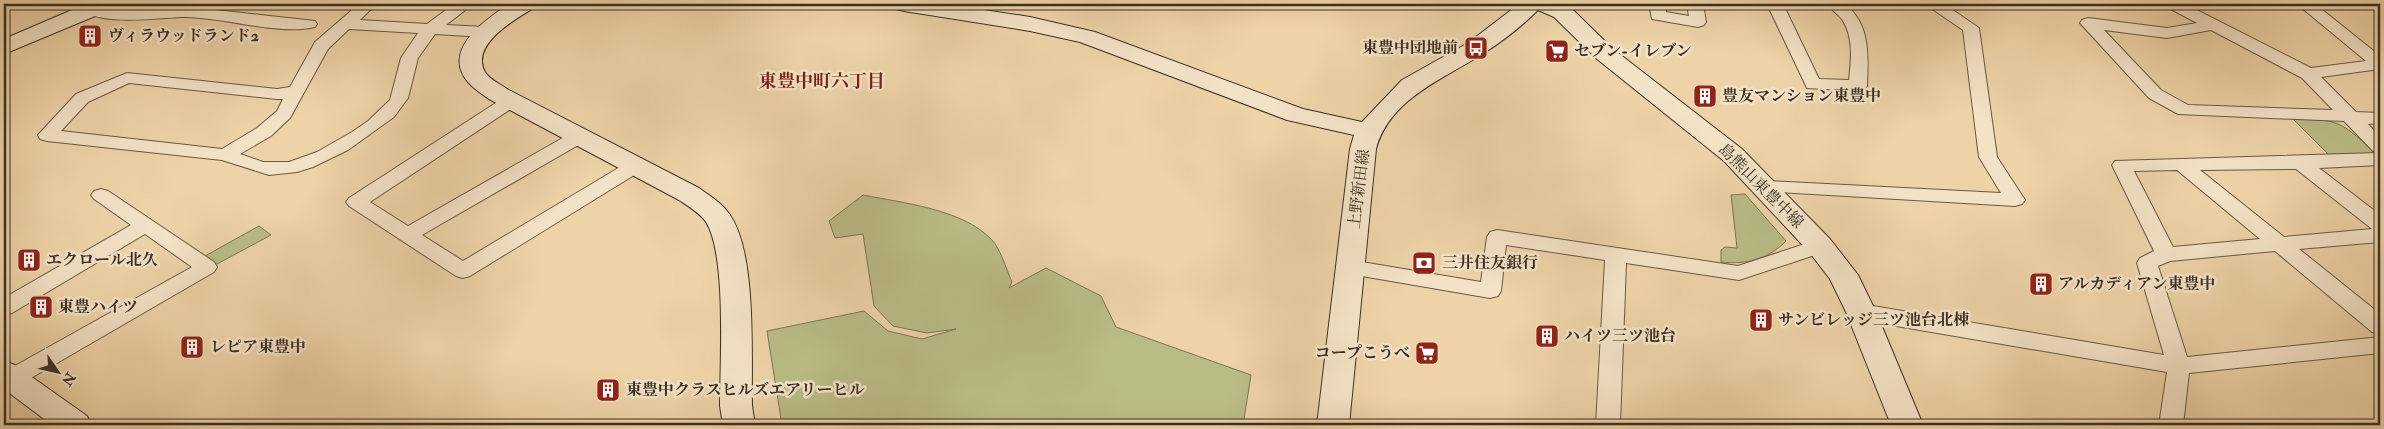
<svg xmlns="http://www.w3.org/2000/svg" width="2384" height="429" font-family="'IM FELL Double Pica','Noto Serif JP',serif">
<rect width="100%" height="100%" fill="#eed3a8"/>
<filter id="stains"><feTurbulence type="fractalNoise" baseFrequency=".004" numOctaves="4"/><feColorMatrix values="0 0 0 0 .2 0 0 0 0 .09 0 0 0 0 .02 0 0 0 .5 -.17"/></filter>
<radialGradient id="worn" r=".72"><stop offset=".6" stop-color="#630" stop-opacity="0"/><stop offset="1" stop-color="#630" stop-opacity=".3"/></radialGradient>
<g fill="#babc86" stroke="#7a7656">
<path d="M 2293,119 C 2339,120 2339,120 2373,151 L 2369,156 L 2329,155 Z"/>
<path d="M 1745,194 L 1786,241 C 1769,259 1745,265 1721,262 L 1721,250 L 1725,247 L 1737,248 L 1731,195 Z"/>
<path d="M 863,195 C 903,203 963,209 992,240 C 1000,248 1007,271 1012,282 L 1009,288 L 1046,268 L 1101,296 L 1116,327 L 1251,375 L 1243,425 L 782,425 L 767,331 L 864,311 L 888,331 L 922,339 L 956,329 L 927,333 L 893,326 L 874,306 L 863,234 L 835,238 L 829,221 Z"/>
<polygon points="259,226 271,235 217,264 205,256"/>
</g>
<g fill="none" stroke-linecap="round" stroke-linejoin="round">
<g stroke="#675946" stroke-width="2">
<g id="street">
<path d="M 92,4 L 107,9 L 188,7 L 315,21 L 317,24 L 315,27 C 279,36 220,16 181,17 C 161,18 95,26 84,9 L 86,6 Z"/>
<path d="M 359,4 L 376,4 L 360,20 L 427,24 L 454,4 L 473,4 L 446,25 L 486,27 L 492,28 L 494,32 L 492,36 L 486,37 L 435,34 L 418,58 L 408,98 L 394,117 L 348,150 L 313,167 L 297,172 L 269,175 L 222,160 L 47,141 L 40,139 L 38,135 L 76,94 L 127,73 L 277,89 L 290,87 L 315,42 ZM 349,29 L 418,33 L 401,58 L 390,100 L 368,121 L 352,132 L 317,152 L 289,162 L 263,162 L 240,154 L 271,136 L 290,118 L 328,49 ZM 129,83 L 277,99 L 283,99 L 277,111 L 257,128 L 222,149 L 61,131 L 88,102 Z"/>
<polygon points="1649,4 1665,4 1666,12 1689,16 1687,4 1703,4 1706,22 1704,25 1698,27 1652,19"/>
<path d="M 1767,4 L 1783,4 L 1819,79 L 1849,80 C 1851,61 1854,39 1843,21 C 1839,14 1832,11 1827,4 L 1845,4 C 1871,25 1868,56 1867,86 L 1864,90 L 1858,91 L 1807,88 Z"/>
<polygon points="1925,4 1944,4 1979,28 1997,157 2025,200 2022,204 2015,206 1759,191 1756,187 1759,183 1766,181 2001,193 1979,157 1963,30"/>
<path d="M 2165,4 L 2185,4 L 2311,68 L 2366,61 L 2297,4 L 2315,4 L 2380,56 L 2380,69 L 2321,77 L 2356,112 L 2380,113 L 2380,123 L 2368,124 L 2380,137 L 2380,153 L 2373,151 L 2344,121 L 2178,114 L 2149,98 L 2080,23 L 2082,20 L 2088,18 L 2167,28 L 2197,23 L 2167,7 ZM 2104,30 L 2167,38 L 2211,30 L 2302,78 L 2333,110 L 2188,105 L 2161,90 Z"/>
<polygon points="511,96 517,97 520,101 517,105 370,202 408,226 573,132 587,132 589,136 587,140 422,235 463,261 630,161 637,159 644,161 647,165 644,169 470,276 463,278 456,276 349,206 346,202 349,198 505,97"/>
<path d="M 2380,153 L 2380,165 L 2319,168 L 2380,215 L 2380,242 L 2299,249 L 2380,314 L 2380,334 L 2372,332 L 2275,251 L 2170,261 L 2158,266 L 2187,357 L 2380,337 L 2380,353 L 2189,373 L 2183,425 L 2159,425 L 2167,372 L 1861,320 L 1853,317 L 1850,312 L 1853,307 L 1861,304 L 2164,355 L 2137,263 L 2140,258 L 2154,251 L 2112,165 L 2115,161 ZM 2296,169 L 2372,229 L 2284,237 L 2200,170 ZM 2177,170 L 2260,239 L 2173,247 L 2134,171 Z"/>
<polygon points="101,189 108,191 214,262 217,267 214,272 19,385 11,388 4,385 4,372 192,267 145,234 12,313 4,316 4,298 131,225 94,199 91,195 94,191"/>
<polygon points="1497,230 1738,266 1820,239 1827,241 1830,246 1827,251 1739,280 1626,263 1620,425 1596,425 1605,260 1506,245 1501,291 1498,296 1490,298 1350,274 1343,272 1340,267 1343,262 1350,260 1481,282 1487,237 1490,232"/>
</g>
</g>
<g stroke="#3a3025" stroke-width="2">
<g id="secondary">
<polygon points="86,4 115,4 112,9 4,54 4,39"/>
<path d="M 509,4 L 535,4 L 532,9 C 514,20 470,45 485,72 C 489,79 500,84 507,89 L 699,188 C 710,196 722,203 730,215 C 757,254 751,357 752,406 L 755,425 L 723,425 L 720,406 C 720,364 727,255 706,222 C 700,213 688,206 679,200 L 489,99 C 482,94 474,89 468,82 C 441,50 485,20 509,4 Z"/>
<path d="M 893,4 L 945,4 L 1030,17 L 1095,32 L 1303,109 L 1362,122 L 1402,80 L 1468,43 L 1519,4 L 1561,4 L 1570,7 L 1613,49 L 1742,149 L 1830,239 L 1858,275 L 1876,312 L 1923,425 L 1891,425 L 1846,312 L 1830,279 L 1810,253 L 1724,161 L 1597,59 L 1554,17 L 1538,10 C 1522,26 1503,41 1484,53 C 1444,79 1390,98 1376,149 L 1349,425 L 1317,425 L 1350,149 L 1354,135 L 1287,120 L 1080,42 L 1030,31 L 904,11 L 896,9 Z"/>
<polygon points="4,361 15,365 87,416 91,425 52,425 4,389"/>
</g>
</g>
<use href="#street" fill="#f4e2c6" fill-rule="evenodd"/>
<use href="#secondary" fill="#f4e2c6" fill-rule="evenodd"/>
</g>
<defs>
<g id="building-square" transform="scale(1.25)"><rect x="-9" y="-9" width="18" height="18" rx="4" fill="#8f2418" stroke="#f4e2c6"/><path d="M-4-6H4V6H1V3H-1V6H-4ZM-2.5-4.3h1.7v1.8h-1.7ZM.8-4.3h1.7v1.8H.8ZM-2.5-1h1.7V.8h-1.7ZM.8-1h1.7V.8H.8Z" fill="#fff"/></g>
<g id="bus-square" transform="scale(1.25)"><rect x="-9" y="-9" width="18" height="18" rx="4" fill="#8f2418" stroke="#f4e2c6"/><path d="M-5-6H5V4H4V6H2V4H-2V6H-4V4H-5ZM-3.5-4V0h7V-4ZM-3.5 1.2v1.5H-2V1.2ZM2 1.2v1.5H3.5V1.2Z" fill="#fff"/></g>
<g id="supermarket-square" transform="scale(1.25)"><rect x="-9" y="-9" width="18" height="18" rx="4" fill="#8f2418" stroke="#f4e2c6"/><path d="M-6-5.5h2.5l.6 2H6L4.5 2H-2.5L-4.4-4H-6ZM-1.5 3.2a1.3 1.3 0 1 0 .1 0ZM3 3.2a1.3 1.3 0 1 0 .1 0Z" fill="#fff"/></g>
<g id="bank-square" transform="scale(1.25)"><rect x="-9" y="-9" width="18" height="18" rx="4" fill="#8f2418" stroke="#f4e2c6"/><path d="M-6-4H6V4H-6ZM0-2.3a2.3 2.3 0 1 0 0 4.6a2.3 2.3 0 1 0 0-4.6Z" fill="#fff"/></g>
</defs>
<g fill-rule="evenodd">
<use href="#building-square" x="90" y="36"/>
<use href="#bus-square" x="1476" y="48"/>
<use href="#supermarket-square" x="1557" y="51"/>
<use href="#building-square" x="1705" y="96"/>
<use href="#building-square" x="29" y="260"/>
<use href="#bank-square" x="1424" y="263"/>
<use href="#building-square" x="2041" y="284"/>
<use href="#building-square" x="41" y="307"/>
<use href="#building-square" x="1761" y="320"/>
<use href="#building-square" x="1547" y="336"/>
<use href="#building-square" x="192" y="347"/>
<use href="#supermarket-square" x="1427" y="353"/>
<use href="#building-square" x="608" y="390"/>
</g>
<g text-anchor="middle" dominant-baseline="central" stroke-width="5" stroke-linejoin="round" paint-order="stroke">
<g font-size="16" font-weight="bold" fill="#3a3025" stroke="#f4e2c6" text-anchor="start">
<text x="108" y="36">ヴィラウッドランド2</text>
<text x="1458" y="48" text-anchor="end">東豊中団地前</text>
<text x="1574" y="51">セブン-イレブン</text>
<text x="1722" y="96">豊友マンション東豊中</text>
<text x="46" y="260">エクロール北久</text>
<text x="1442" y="263">三井住友銀行</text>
<text x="2058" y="284">アルカディアン東豊中</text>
<text x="58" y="307">東豊ハイツ</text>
<text x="1778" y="320">サンビレッジ三ツ池台北棟</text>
<text x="1564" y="336">ハイツ三ツ池台</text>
<text x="210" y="347">レピア東豊中</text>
<text x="1410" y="353" text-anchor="end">コープこうべ</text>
<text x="626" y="390">東豊中クラスヒルズエアリーヒル</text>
</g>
<g font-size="16" fill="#3a3025" stroke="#f4e2c6">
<text transform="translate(1761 186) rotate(45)">島熊山東豊中線</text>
<text transform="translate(1359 189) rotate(-83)">上野新田線</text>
</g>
<g font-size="18" font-weight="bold" fill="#7a1f14" stroke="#f4e2c6">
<text x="822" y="81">東豊中町六丁目</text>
</g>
</g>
<rect width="2384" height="429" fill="none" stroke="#eed3a8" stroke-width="20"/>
<rect x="5" y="5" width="2374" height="419" fill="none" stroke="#3a3025" stroke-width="2.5"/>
<rect x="10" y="10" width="2364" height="409" fill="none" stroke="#3a3025"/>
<g transform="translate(58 372) rotate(124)" stroke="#f4e2c6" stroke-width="4" paint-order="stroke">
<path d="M0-4L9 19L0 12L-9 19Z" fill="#3a3025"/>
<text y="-8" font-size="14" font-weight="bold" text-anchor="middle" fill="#3a3025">N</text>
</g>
<rect width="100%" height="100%" filter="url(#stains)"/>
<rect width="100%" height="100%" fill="url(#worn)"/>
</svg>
